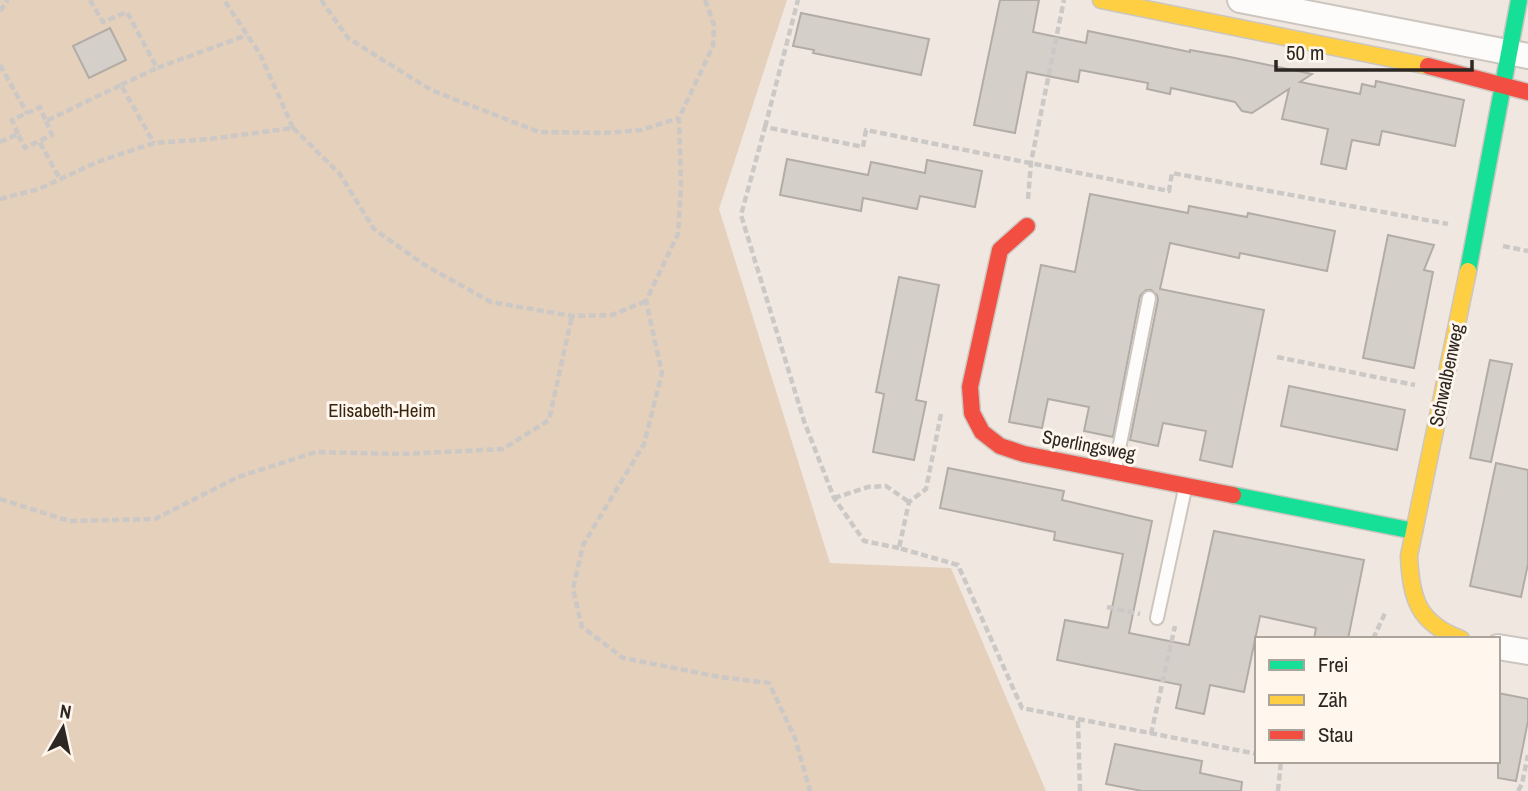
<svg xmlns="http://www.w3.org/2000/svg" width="1528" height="791" font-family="'Archivo Narrow',sans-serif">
<rect width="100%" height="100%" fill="#f0e8e0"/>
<polygon fill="#e5d0bb" points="0,0 787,0 719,209 830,563 951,568 1046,791 0,791"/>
<g fill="#d5cfc9" stroke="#b2aca6" stroke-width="2">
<polygon points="1000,0 1039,0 1033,32 1086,43 1088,31 1190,52 1190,50 1230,57 1312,74 1300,82 1360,94 1362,84 1375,87 1376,81 1464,100 1455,146 1382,131 1379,145 1352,140 1346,169 1321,164 1328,129 1282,119 1289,89 1252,113 1242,111 1235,102 1171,88 1170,94 1147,89 1148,83 1080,70 1078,82 1027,72 1015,133 974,125"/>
<polygon points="801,13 929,39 921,75 813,53 814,50 793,46"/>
<polygon points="110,28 126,60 89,78 73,46"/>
<polygon points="787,159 868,175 871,162 925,173 927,160 982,171 975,207 920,196 917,209 863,198 861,211 780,195"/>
<polygon points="1090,194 1188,213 1189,206 1247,217 1248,213 1335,231 1327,271 1240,253 1239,258 1170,243 1160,289 1264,310 1232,467 1200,460 1206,431 1163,423 1158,446 1130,440 1158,300 1157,295 1151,290 1146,290 1140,296 1113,437 1084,431 1089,407 1048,399 1042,428 1009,422 1041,265 1075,272"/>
<polygon points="1388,235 1434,245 1424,270 1433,272 1414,368 1363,358"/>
<polygon points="899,277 939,285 916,400 926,402 914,460 873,452 884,394 876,392"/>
<polygon points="1490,360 1512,364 1491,462 1470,458"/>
<polygon points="1289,386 1405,410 1397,450 1281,426"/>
<polygon points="1496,463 1528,470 1528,564 1521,597 1470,586"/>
<polygon points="948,468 1064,491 1062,500 1152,521 1129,633 1189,645 1214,531 1364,560 1348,639 1314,639 1316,628 1260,616 1244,692 1210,685 1204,714 1176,708 1181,685 1057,660 1065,620 1108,628 1123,554 1054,540 1055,532 940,508"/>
<polygon points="1498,693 1528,699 1528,721 1516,781 1498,778"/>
<polygon points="1115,744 1202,761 1200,773 1242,782 1241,791 1142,791 1106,784"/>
</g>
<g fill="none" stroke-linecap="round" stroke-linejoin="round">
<g stroke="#ccc6bf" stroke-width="16">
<g id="lane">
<polyline points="1115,469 1149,298"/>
<polyline points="1157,618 1185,489"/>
</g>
</g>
<g stroke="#ccc6bf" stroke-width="28">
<g id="street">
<polyline points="1240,0 1528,56"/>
<polyline points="1498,647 1528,652"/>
</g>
</g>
<g stroke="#ccc6bf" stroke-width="19">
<g id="fast">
<polyline points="1468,271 1519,0"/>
<polyline points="1233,495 1414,531"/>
</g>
</g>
<g stroke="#ccc6bf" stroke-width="19">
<g id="slow">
<polyline points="1101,0 1428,66"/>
<path d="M 1461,639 C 1418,623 1411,599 1409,556 L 1468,271"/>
</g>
</g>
<g stroke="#ccc6bf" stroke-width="19">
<g id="jam">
<polyline points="1428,66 1528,92"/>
<polyline points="1027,226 1000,250 970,387 972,413 982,432 1000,446 1024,454 1233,495"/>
</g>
</g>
<g stroke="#cbc8c6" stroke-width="4.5" stroke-dasharray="7 3.5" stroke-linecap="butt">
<polyline points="90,0 103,22 127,12 157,68 247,35"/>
<polyline points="321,0 348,38 431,90 539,132 605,133 641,130 679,118"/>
<polyline points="705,0 714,25 713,46 679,118 681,186 678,234 646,301 662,373 644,444 583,545 573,589 582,627 623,658 720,677 769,683 795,738 810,791"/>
<polyline points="0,11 8,0"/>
<polyline points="0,65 27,113"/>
<polyline points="121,85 157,68"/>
<polyline points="46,121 52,135 39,141 60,179"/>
<polyline points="765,127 798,0"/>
<polyline points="293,128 339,173 374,229 423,264 491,302 572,316 612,315 646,301"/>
<polyline points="18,134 12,120 40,107 46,121 121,85 154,143"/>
<polyline points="0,142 18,134 25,148 39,141"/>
<polyline points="0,199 39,189 97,162 154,143 210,139 293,128 260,54 224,0"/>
<polyline points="1028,199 1031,162 1064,0"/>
<polyline points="1503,246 1528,251"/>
<polyline points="1277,357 1415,385"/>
<polyline points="941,414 926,489 909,502 899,548 958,565 1022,708 1257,754"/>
<polyline points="834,498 868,487 886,486 909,502"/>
<polyline points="0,499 69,521 155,519 238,477 316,452 404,454 503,449 549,420 572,316"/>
<polyline points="899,548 864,541 834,498 804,421 741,215 765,127 863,147 866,130 1169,191 1172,173 1448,224"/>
<polyline points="1107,607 1140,614"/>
<polyline points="1373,639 1386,611"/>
<polyline points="1078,721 1080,791"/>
<polyline points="1151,734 1175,626"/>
<polyline points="1278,791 1281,761"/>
<polyline points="1518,791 1522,784 1528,755"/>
</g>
<use href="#lane" stroke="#fdfcfa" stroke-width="12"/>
<use href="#street" stroke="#fdfcfa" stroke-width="24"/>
<use href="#fast" stroke="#16e098" stroke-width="16"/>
<use href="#slow" stroke="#ffcf43" stroke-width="16"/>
<use href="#jam" stroke="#f24e42" stroke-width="16"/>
</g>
<g text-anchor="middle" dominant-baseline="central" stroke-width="6" stroke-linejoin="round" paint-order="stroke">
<g font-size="19" fill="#2c2722" stroke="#fff6ee">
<text transform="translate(1446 375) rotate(-78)">Schwalbenweg</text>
<text transform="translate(1089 445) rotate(11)">Sperlingsweg</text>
</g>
<g font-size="19" fill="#38240f" stroke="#fff6ee">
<text x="382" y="410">Elisabeth-Heim</text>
</g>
</g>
<rect x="1255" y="637" width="245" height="126" fill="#fff6ee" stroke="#aba39c" stroke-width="2"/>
<rect x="1269" y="660" width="35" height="10" fill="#16e098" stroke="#aba39c" stroke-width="2"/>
<text x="1318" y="672" font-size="21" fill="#2c2722">Frei</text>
<rect x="1269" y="695" width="35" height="10" fill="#ffcf43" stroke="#aba39c" stroke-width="2"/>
<text x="1318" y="707" font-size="21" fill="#2c2722">Zäh</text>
<rect x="1269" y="730" width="35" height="10" fill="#f24e42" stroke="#aba39c" stroke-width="2"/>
<text x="1318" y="742" font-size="21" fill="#2c2722">Stau</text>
<g transform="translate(63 728) rotate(9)" stroke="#fff6ee" stroke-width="5" paint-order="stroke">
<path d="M0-5L12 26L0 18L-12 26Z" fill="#2c2722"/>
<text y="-10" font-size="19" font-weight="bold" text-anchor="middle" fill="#2c2722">N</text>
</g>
<path d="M1276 60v10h196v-10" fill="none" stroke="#2c2722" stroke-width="3.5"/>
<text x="1286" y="60" font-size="21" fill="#2c2722" stroke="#fff6ee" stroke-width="5" paint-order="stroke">50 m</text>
</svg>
